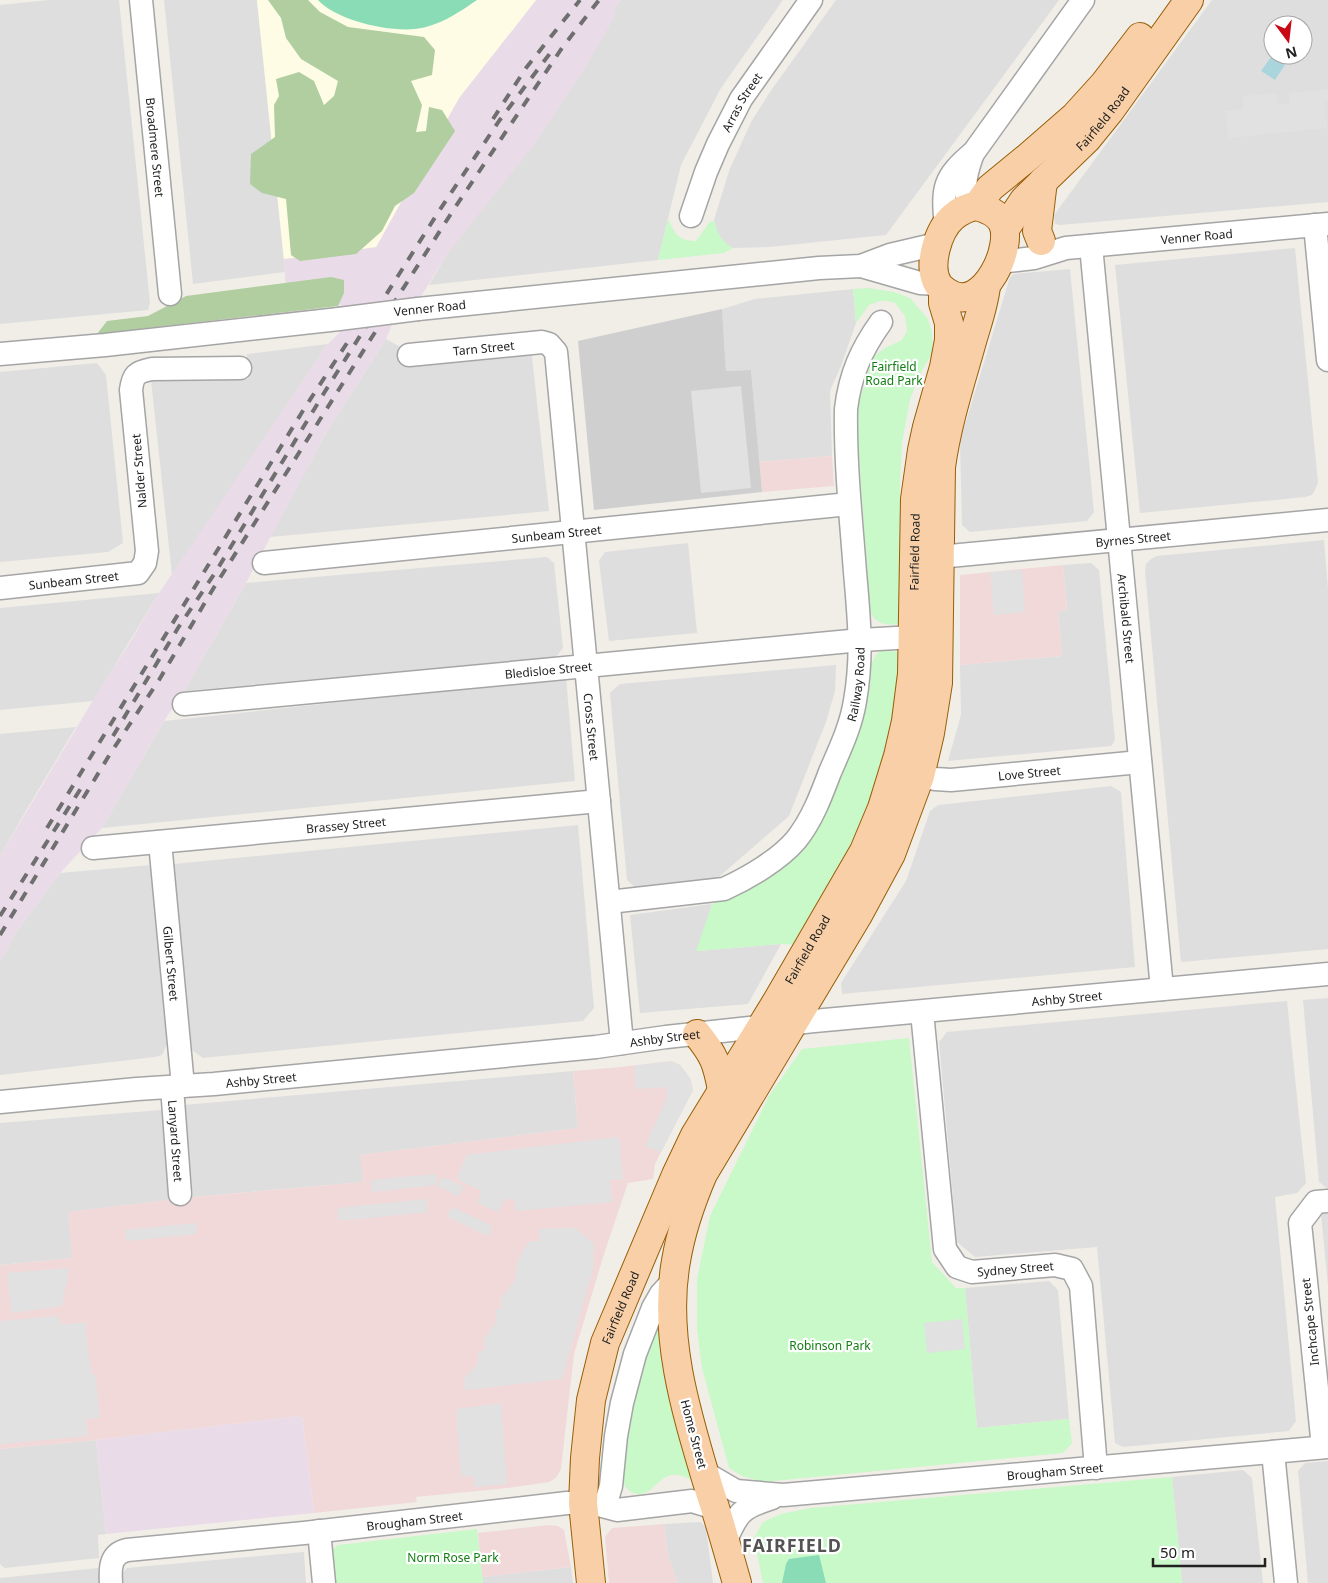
<svg xmlns="http://www.w3.org/2000/svg" width="1328" height="1583" font-family="'Noto Sans',sans-serif">
<rect width="100%" height="100%" fill="#f1eee8"/>
<g fill="#dfdede" fill-rule="evenodd">
<polygon points="49,0 119,0 150,303 148,310 0,324 0,5"/>
<polygon points="164,0 257,0 285,272 193,284"/>
<polygon points="621,0 783,0 721,88 681,165 658,260 429,285 447,254 613,10"/>
<polygon points="836,0 1059,0 886,235 769,247 733,248 724,243 717,232 714,220 729,171 751,122 772,89"/>
<path d="M 1212,0 L 1328,0 L 1328,202 L 1060,225 L 1055,224 L 1054,215 ZM 1273,25 L 1303,25 L 1303,55 L 1273,55 Z"/>
<polygon points="1295,248 1318,483 1315,490 1312,495 1305,497 1140,513 1115,265"/>
<polygon points="1070,269 1094,512 1087,521 970,532 962,525 960,441 1010,277 1014,274"/>
<polygon points="853,289 856,323 841,366 830,391 832,456 759,462 751,370 726,371 722,309 755,299"/>
<polygon points="386,339 404,349 531,348 549,511 270,537 326,433"/>
<polygon points="328,344 172,575 151,380 248,379 247,354"/>
<polygon points="97,363 106,375 123,543 108,552 0,562 0,372"/>
<polygon points="1324,540 1328,589 1328,949 1181,962 1145,571 1146,564 1151,559 1157,556"/>
<polygon points="688,543 697,633 609,641 599,561 605,552"/>
<polygon points="547,557 554,563 563,648 556,657 184,691 246,583"/>
<polygon points="1091,563 1099,570 1115,740 1111,746 948,761 961,715 960,665 1062,656 1058,611 1067,609 1063,565"/>
<polygon points="159,593 93,701 0,710 0,608"/>
<polygon points="836,665 835,691 826,722 789,816 713,882 637,889 627,880 610,693 620,684"/>
<polygon points="566,678 575,781 102,828 164,721"/>
<polygon points="76,727 27,809 0,856 0,734"/>
<polygon points="1111,786 1121,792 1135,967 842,994 841,983 906,881 930,811 938,805"/>
<polygon points="578,825 594,1008 583,1021 203,1058 192,1050 174,864"/>
<polygon points="152,865 167,1044 162,1055 155,1057 0,1075 0,961 17,931 60,873"/>
<polygon points="712,904 697,951 781,944 748,1004 640,1013 630,915"/>
<polygon points="1328,998 1328,1189 1319,1182 1303,1000"/>
<polygon points="1287,1001 1306,1183 1297,1193 1275,1197 1296,1421 1289,1431 1123,1447 1115,1443 1097,1247 975,1257 957,1242 939,1042 947,1032"/>
<polygon points="573,1071 578,1128 361,1155 363,1182 193,1197 183,1105"/>
<polygon points="161,1110 170,1200 68,1212 73,1258 0,1265 0,1123"/>
<polygon points="1321,1214 1328,1214 1328,1286"/>
<polygon points="1049,1281 1058,1290 1069,1419 977,1428 965,1288"/>
<polygon points="96,1440 106,1534 98,1535 99,1558 5,1568 2,1566 0,1564 0,1449"/>
<polygon points="1328,1461 1328,1583 1308,1583 1298,1471 1305,1463"/>
<polygon points="1243,1470 1252,1478 1263,1583 1182,1583 1172,1477"/>
<polygon points="701,1522 706,1528 707,1536 713,1583 678,1583 668,1556 664,1524"/>
<polygon points="304,1552 306,1583 122,1583 121,1575 127,1568"/>
<polygon points="571,1567 573,1583 483,1583 482,1577"/>
<polygon points="98,1568 100,1583 0,1583 0,1578"/>
</g>
<g fill="#f1d9da">
<polygon points="832,456 834,486 762,492 759,462"/>
<polygon points="1063,565 1067,610 1058,611 1062,656 960,665 960,575"/>
<polygon points="671,1061 680,1065 690,1078 693,1090 655,1164 653,1179 628,1183 605,1251 574,1354 561,1469 556,1478 549,1482 508,1488 416,1497 417,1502 314,1513 302,1416 96,1440 0,1449 0,1265 72,1258 68,1212 193,1197 363,1182 360,1155 578,1128 573,1071 621,1067"/>
<polygon points="664,1524 668,1556 678,1583 609,1583 605,1537 612,1528"/>
<polygon points="549,1525 558,1526 564,1530 571,1567 482,1577 478,1533"/>
</g>
<g fill="#eadbe8">
<polygon points="536,0 621,0 613,10 616,14 585,68 536,142 447,254 420,298 347,307 336,304 290,309 285,278 284,259 376,247 459,98"/>
<polygon points="392,325 386,339 326,433 246,583 184,691 164,721 102,828 60,873 17,931 0,961 0,856 101,687 129,644 159,593 328,344 341,331"/>
<polygon points="302,1416 314,1513 106,1534 96,1440"/>
</g>
<polygon fill="#fefce5" points="257,0 536,0 459,98 376,247 284,259"/>
<polygon fill="#cfcfcf" points="722,309 726,371 751,370 762,492 594,510 578,341"/>
<g fill="#b0ce9f">
<polygon points="268,0 308,0 320,12 348,27 424,37 435,50 432,75 411,81 422,105 416,132 426,131 429,107 442,110 455,131 414,193 395,206 382,231 356,254 300,261 291,255 286,199 262,193 250,184 251,154 275,137 274,105 279,96 276,79 299,72 314,81 324,105 334,96 338,81 301,59 286,38 281,18"/>
<polygon points="331,277 344,280 344,293 338,306 97,334 107,321 148,316 186,296"/>
</g>
<g fill="#c9f8c9">
<path d="M 668,219 C 676,235 677,240 696,241 L 709,223 L 714,220 C 717,233 721,241 733,248 L 724,253 L 658,260 Z"/>
<path d="M 869,288 L 894,292 L 910,298 L 928,319 L 932,333 L 933,352 L 922,370 L 910,399 L 902,443 L 900,481 L 900,616 L 898,624 C 885,626 876,623 870,612 L 856,413 L 872,358 L 885,348 L 902,340 L 907,331 L 905,316 L 895,303 L 887,301 L 880,301 L 869,305 L 856,323 L 853,289 Z"/>
<polygon points="888,649 900,653 902,703 869,819 800,945 781,944 696,951 712,904 738,893 821,816 844,770 857,732 870,687 871,665 876,655 881,651"/>
<polygon points="909,1038 932,1262 956,1288 965,1288 977,1428 1069,1419 1072,1443 1063,1453 763,1482 742,1476 729,1468 702,1368 697,1328 697,1279 710,1216 769,1096 802,1049"/>
<path d="M 658,1330 C 662,1379 676,1427 691,1474 L 691,1480 C 686,1477 678,1474 672,1475 C 657,1477 650,1500 633,1493 C 630,1492 626,1488 625,1486 C 621,1476 635,1389 639,1376 C 644,1360 649,1344 658,1330 Z"/>
<polygon points="1172,1477 1182,1583 763,1583 754,1538 763,1522 781,1514 811,1508"/>
<polygon points="477,1529 483,1583 331,1583 328,1553 338,1545"/>
</g>
<g fill="#8adcb7">
<path d="M 318,0 L 477,0 C 461,11 445,22 426,27 C 398,35 338,22 318,0 Z"/>
<polygon points="819,1555 826,1583 782,1583 786,1564 789,1559"/>
</g>
<g fill="#e1e1e1">
<polygon points="1328,89 1328,101 1325,101 1327,128 1229,138 1226,111 1243,109 1243,96 1277,93 1279,105 1290,104 1289,93"/>
<polygon points="741,386 751,488 701,493 691,391"/>
<polygon points="1022,570 1025,612 994,615 990,572"/>
<polygon points="671,1061 680,1065 690,1078 693,1090 661,1152 645,1146 667,1097 666,1087 636,1089 634,1066"/>
<polygon points="619,1137 623,1179 610,1180 612,1202 516,1211 514,1200 505,1199 498,1212 477,1203 482,1191 457,1179 466,1155"/>
<polygon points="436,1174 437,1185 372,1192 371,1180"/>
<polygon points="442,1177 464,1186 459,1196 437,1186"/>
<polygon points="426,1199 428,1212 339,1221 337,1208"/>
<polygon points="452,1207 492,1226 488,1236 447,1217"/>
<polygon points="196,1223 197,1234 126,1241 125,1230"/>
<polygon points="575,1228 594,1244 593,1268 562,1379 465,1390 464,1379 478,1363 478,1352 485,1350 484,1339 496,1322 496,1309 501,1309 500,1299 514,1282 518,1260 528,1242 540,1241 539,1229"/>
<polygon points="68,1268 68,1278 65,1289 62,1306 12,1313 7,1273"/>
<polygon points="59,1316 61,1325 85,1322 91,1374 95,1374 100,1418 86,1419 88,1436 0,1444 0,1321"/>
<polygon points="962,1319 965,1349 927,1353 924,1323"/>
<polygon points="501,1403 507,1484 475,1487 473,1476 461,1477 457,1424 457,1409"/>
</g>
<polygon fill="#abd5dc" points="1273,54 1273,55 1285,55 1280,62 1285,65 1275,80 1261,71"/>
<g fill="none" stroke-linecap="round" stroke-linejoin="round">
<g stroke="#a5a5a5" stroke-width="25">
<g id="minor">
<path id="s1" d="M 141,0 L 170,294"/>
<path d="M 969,207 C 963,182 965,176 973,153"/>
<path id="s2" d="M 691,216 L 706,172 L 718,144 L 741,99 L 811,0"/>
<polyline points="1315,225 1328,360"/>
<path d="M 946,227 C 942,187 943,178 974,152 L 1083,0"/>
<path id="s3" d="M 1091,246 L 1162,989"/>
<path id="s4" d="M 999,262 L 1034,258 L 1066,248 L 1328,224"/>
<polyline points="861,266 920,283 938,284"/>
<polyline points="418,309 819,268 861,266 890,255 937,244"/>
<polyline points="0,354 105,345 339,319"/>
<path id="s5" d="M 409,355 L 542,342 L 549,344 L 556,352 L 622,1043"/>
<path id="s6" d="M 939,557 L 1328,520"/>
<path id="s7" d="M 264,563 L 849,504"/>
<path id="s8" d="M 0,588 L 138,573 L 145,563 L 147,551 L 131,390 C 133,375 136,372 152,369 L 240,368"/>
<path id="s9" d="M 184,704 L 861,640 L 913,637"/>
<path id="s10" d="M 920,776 L 935,779 L 951,780 L 1140,762"/>
<path id="s11" d="M 160,842 L 183,1086"/>
<path id="s12" d="M 93,848 L 599,801"/>
<path id="s13" d="M 609,902 L 724,889 C 748,878 779,860 796,840 C 812,820 821,796 830,772 C 840,749 851,726 855,701 C 863,655 859,618 855,572 C 851,518 845,463 846,409 C 850,375 861,350 881,322"/>
<path id="s14" d="M 922,1012 L 945,1249 L 957,1267 L 972,1272 L 1055,1265 L 1072,1269 L 1081,1286 L 1096,1468"/>
<path id="s15" d="M 172,1087 L 180,1194"/>
<path id="s16" d="M 0,1102 L 137,1089 L 214,1084 L 596,1047 L 666,1037 L 814,1021 L 1328,974"/>
<polyline points="1323,1447 1300,1223 1316,1202 1328,1201"/>
<polyline points="1273,1452 1286,1583"/>
<path id="s17" d="M 705,1473 L 736,1491 L 783,1495 L 1328,1447"/>
<polyline points="605,1506 611,1486 616,1436 622,1403 635,1354 653,1308 661,1294 673,1281"/>
<polyline points="319,1531 324,1583"/>
<path d="M 725,1542 C 738,1512 741,1508 772,1498"/>
<path id="s18" d="M 111,1583 C 110,1568 110,1554 127,1550 L 304,1533 L 567,1503 L 591,1503 L 617,1510 L 692,1501 L 715,1508"/>
</g>
</g>
<g stroke="#985e06" stroke-width="30">
<g id="major">
<polyline points="977,206 990,188 1028,157 1075,116 1104,84 1140,37"/>
<path d="M 977,206 C 987,209 997,213 1002,222 C 1015,245 984,313 950,294 C 945,291 941,289 938,284 C 927,266 938,230 953,217 C 960,211 968,207 977,206 Z"/>
<path id="s19" d="M 1005,229 L 1024,200 L 1087,139 L 1109,112 L 1189,0"/>
<polyline points="1041,241 1037,231 1043,181"/>
<path d="M 697,1034 C 714,1055 717,1063 722,1090"/>
<path id="s20" d="M 591,1583 L 583,1503 L 585,1458 L 591,1400 L 605,1343 L 676,1175 L 695,1135 L 777,1001 L 864,851 L 882,808 L 898,756 L 906,721 L 912,674 L 915,499 L 922,450 L 927,427 L 944,367 L 949,340 L 949,323 L 943,303 L 943,290"/>
<path d="M 737,1583 C 728,1552 720,1522 710,1492 C 688,1418 662,1339 676,1261 C 681,1231 691,1202 703,1174 L 858,915 L 891,854 L 920,776 L 930,733 L 938,683 L 941,467 C 947,423 961,381 973,338 C 978,321 984,304 986,286"/>
</g>
</g>
<use href="#minor" stroke="#fff" stroke-width="22"/>
<use href="#major" stroke="#f8cfa6" stroke-width="28"/>
<g stroke="#6f6f6f" stroke-width="4" stroke-dasharray="10 10" stroke-linecap="butt">
<polyline points="493,119 526,68 580,0"/>
<polyline points="113,736 178,628 215,573 324,393 439,211 499,121 554,48"/>
<polyline points="47,828 304,409 347,343"/>
<polyline points="0,916 83,785"/>
<polyline points="0,935 110,754 159,680 213,589 372,337 454,209 562,48 599,0"/>
</g>
<g stroke="#a5a5a5" stroke-width="25" stroke-linecap="butt">
<polyline id="minor-bridge" points="339,319 418,309"/>
</g>
<use href="#minor-bridge" stroke="#fff" stroke-width="22"/>
</g>
<g text-anchor="middle" dominant-baseline="central" stroke-width="4.5" stroke-linejoin="round" paint-order="stroke">
<g font-size="12" fill="#212121" stroke="#fff">
<text stroke="none"><textPath href="#s2" startOffset="125">Arras Street</textPath></text>
<text stroke="none"><textPath href="#s19" startOffset="148">Fairfield Road</textPath></text>
<text stroke="none"><textPath href="#s1" startOffset="148">Broadmere Street</textPath></text>
<text stroke="none"><textPath href="#s4" startOffset="200">Venner Road</textPath></text>
<text transform="translate(430 308) rotate(-6)">Venner Road</text>
<text stroke="none"><textPath href="#s5" startOffset="75">Tarn Street</textPath></text>
<text transform="translate(139 471) rotate(-95)">Nalder Street</text>
<text stroke="none"><textPath href="#s7" startOffset="294">Sunbeam Street</textPath></text>
<text stroke="none"><textPath href="#s6" startOffset="195">Byrnes Street</textPath></text>
<text stroke="none"><textPath href="#s20" startOffset="1106">Fairfield Road</textPath></text>
<text stroke="none"><textPath href="#s8" startOffset="74">Sunbeam Street</textPath></text>
<text stroke="none"><textPath href="#s3" startOffset="374">Archibald Street</textPath></text>
<text stroke="none"><textPath href="#s9" startOffset="366">Bledisloe Street</textPath></text>
<text stroke="none"><textPath href="#s13" startOffset="372">Railway Road</textPath></text>
<text stroke="none"><textPath href="#s5" startOffset="528">Cross Street</textPath></text>
<text stroke="none"><textPath href="#s10" startOffset="110">Love Street</textPath></text>
<text stroke="none"><textPath href="#s12" startOffset="254">Brassey Street</textPath></text>
<text stroke="none"><textPath href="#s20" startOffset="686">Fairfield Road</textPath></text>
<text stroke="none"><textPath href="#s11" startOffset="122">Gilbert Street</textPath></text>
<text stroke="none"><textPath href="#s16" startOffset="1072">Ashby Street</textPath></text>
<text stroke="none"><textPath href="#s16" startOffset="668">Ashby Street</textPath></text>
<text stroke="none"><textPath href="#s16" startOffset="262">Ashby Street</textPath></text>
<text stroke="none"><textPath href="#s15" startOffset="54">Lanyard Street</textPath></text>
<text stroke="none"><textPath href="#s14" startOffset="319">Sydney Street</textPath></text>
<text stroke="none"><textPath href="#s20" startOffset="281">Fairfield Road</textPath></text>
<text transform="translate(1310 1322) rotate(-96)">Inchcape Street</text>
<text transform="translate(694 1434) rotate(75)">Home Street</text>
<text stroke="none"><textPath href="#s17" startOffset="356">Brougham Street</textPath></text>
<text stroke="none"><textPath href="#s18" startOffset="330">Brougham Street</textPath></text>
</g>
<g font-size="12" fill="#117e12" stroke="#fff">
<text x="894" y="366">Fairfield<tspan x="894" dy="14">Road Park</tspan></text>
<text x="830" y="1345">Robinson Park</text>
<text x="453" y="1557">Norm Rose Park</text>
</g>
<g font-size="18" font-weight="bold" letter-spacing="1" fill="#545454" stroke="#fff">
<text x="792" y="1545">FAIRFIELD</text>
</g>
</g>
<g transform="translate(1288 40) rotate(165)"><circle r="24" fill="#ffffff" stroke="#a6a6a6"/>
<path d="M0-4L9 19L0 12L-9 19Z" fill="#ca0815"/>
<text y="-8" font-size="14" font-weight="bold" text-anchor="middle" fill="#212121">N</text>
</g>
<path d="M1153 1558v8h112v-8" fill="none" stroke="#212121" stroke-width="2.5"/>
<text x="1160" y="1558" font-size="15" fill="#212121" stroke="#ffffff" stroke-width="4" paint-order="stroke">50 m</text>
</svg>
